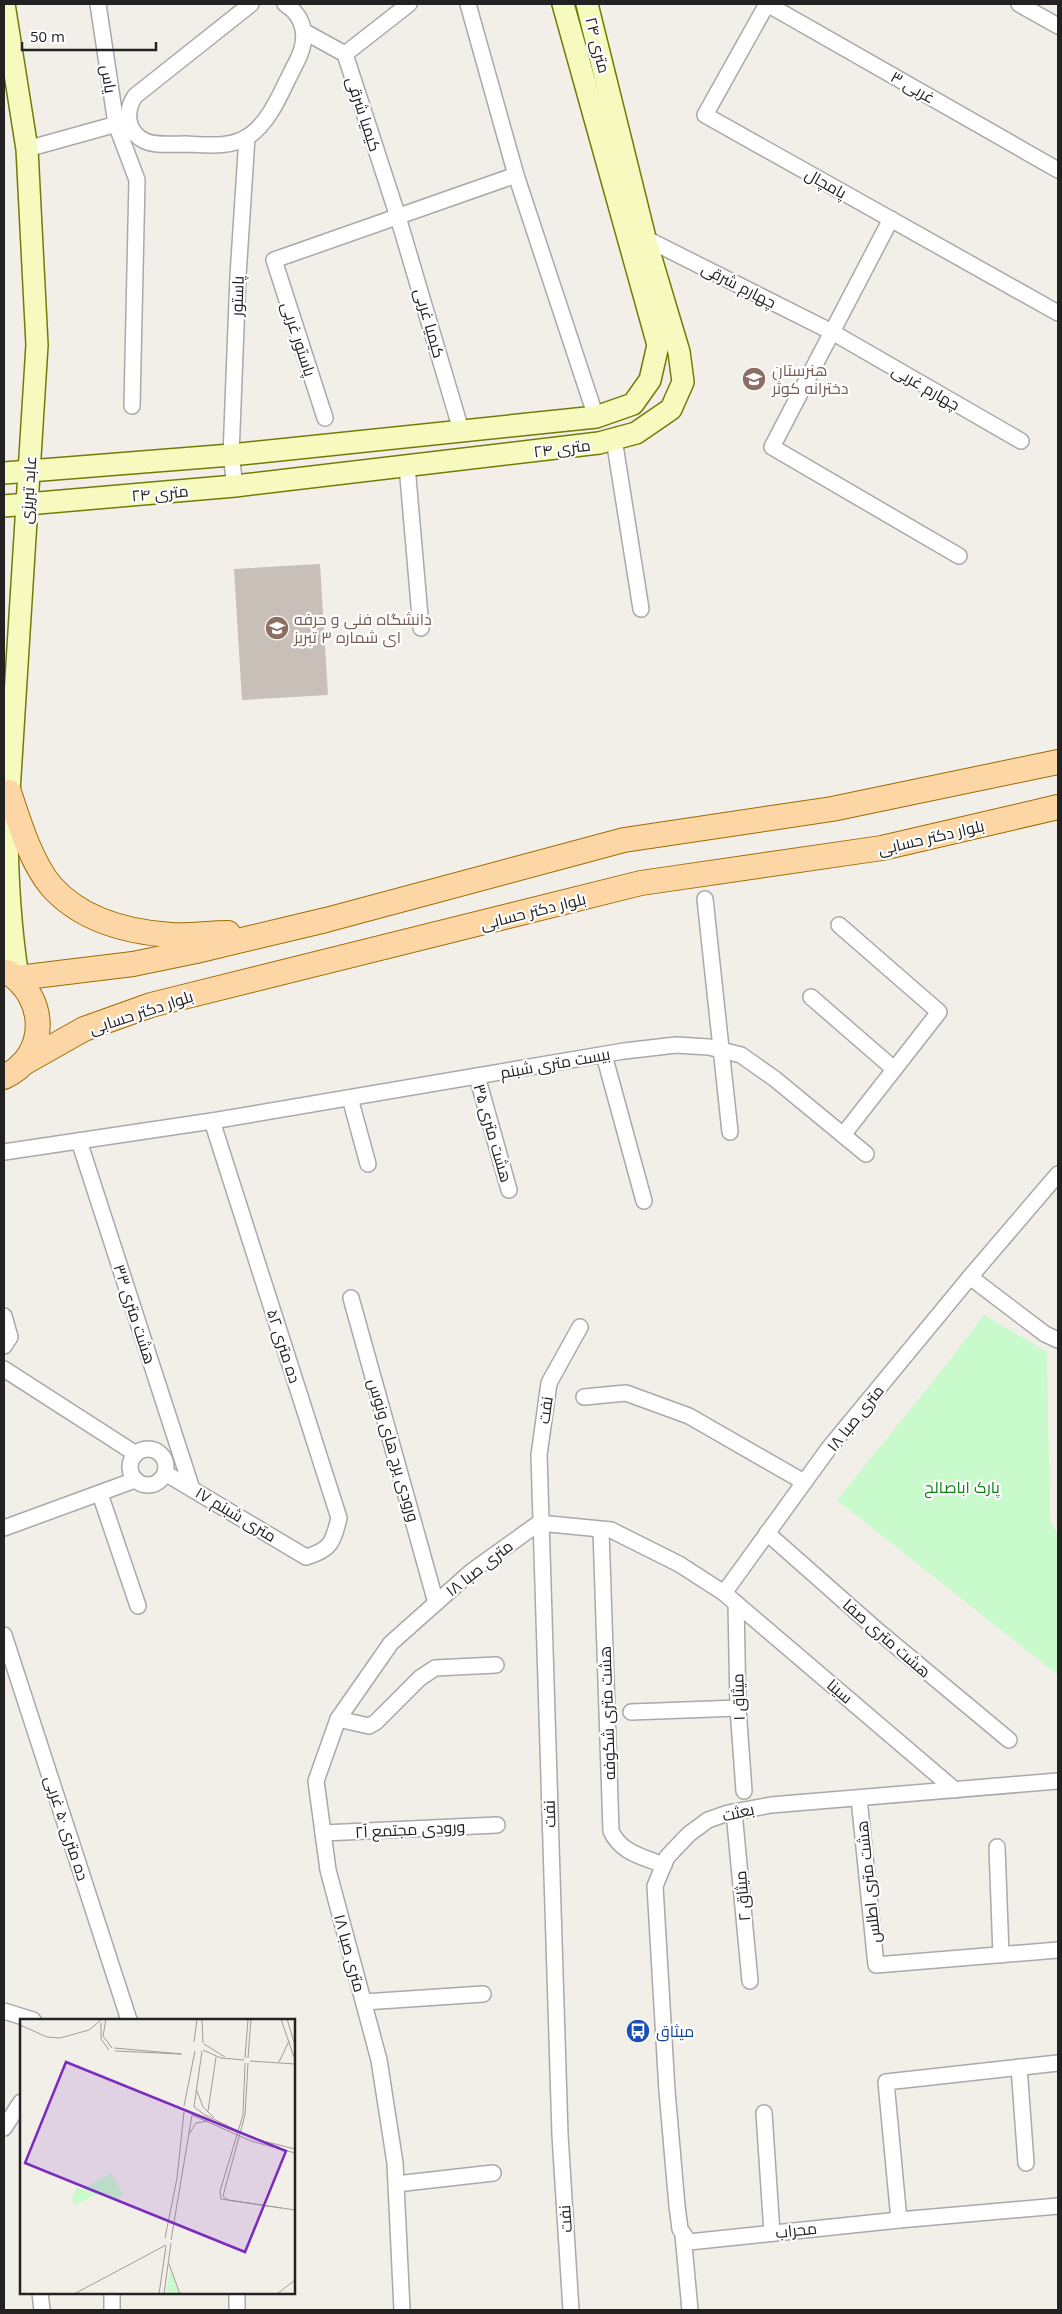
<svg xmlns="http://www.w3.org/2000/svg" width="1062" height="2314" font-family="'Open Sans',Cairo,sans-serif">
<rect width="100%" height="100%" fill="#f2efe9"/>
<polygon fill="#c8facc" points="984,1315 1047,1352 1050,1520 1058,1536 1058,1675 837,1500 947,1364"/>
<polygon fill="#c7bfb8" points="320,564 328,695 242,700 234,569"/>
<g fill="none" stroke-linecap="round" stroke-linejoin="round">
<g stroke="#a9a9a9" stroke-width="18">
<g id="street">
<polyline points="98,4 116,124 137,180 132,406"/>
<path d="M 251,4 L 135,96 C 125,111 126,132 145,141 C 156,146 174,144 186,144 C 207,145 231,148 249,136 C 272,120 283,87 296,63 C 308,41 307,18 285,4"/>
<polyline points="468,4 516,175 596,417"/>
<polyline points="767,4 705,115 1058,313"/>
<polyline points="767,4 1058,170"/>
<polyline points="1019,4 1058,26"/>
<polyline points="305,32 345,54 398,217 461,430"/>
<polyline points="345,54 409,4"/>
<polyline points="27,149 124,122"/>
<polyline points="891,219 772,447 959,556"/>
<polyline points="645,238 832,332 1021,441"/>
<polyline points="325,418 274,260 516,175"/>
<polyline points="614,439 641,609"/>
<polyline points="407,466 421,628"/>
<polyline points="235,486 231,455 238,276 247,137"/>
<polyline points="705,899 730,1132"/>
<polyline points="839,925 939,1012 843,1135"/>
<polyline points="811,997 894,1069"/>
<polyline points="604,1055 644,1201"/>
<polyline points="477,1076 509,1190"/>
<polyline points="350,1098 368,1164"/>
<polyline points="79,1141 191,1486"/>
<polyline points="4,1152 212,1121 624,1051 676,1045 709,1047 741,1055 775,1079 866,1154"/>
<polyline points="970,1277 1045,1334 1058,1340"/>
<polyline points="351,1298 436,1603"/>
<polyline points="4,1316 10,1337 4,1346"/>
<polyline points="4,1369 136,1454"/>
<polyline points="584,1397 626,1393 689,1416 804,1482"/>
<circle cx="148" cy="1467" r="18"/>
<path d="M 165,1473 L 306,1557 C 331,1550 333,1542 339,1518 L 212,1121"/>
<polyline points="100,1494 138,1606"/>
<polyline points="4,1528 135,1480"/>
<path d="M 601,1530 L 611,1831 C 621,1853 643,1857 664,1865"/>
<polyline points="767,1533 878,1631 1009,1740"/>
<polyline points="724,1593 829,1448 970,1277 1058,1174"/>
<polyline points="736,1603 738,1708 744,1791"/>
<polyline points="4,1635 129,2020"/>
<polyline points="631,1712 738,1708"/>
<polyline points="338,1719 369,1726 376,1722 420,1678 435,1668 496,1665"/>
<polyline points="1058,1781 771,1805 728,1813 708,1820 689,1834 667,1857 655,1886 667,2091 677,2206 680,2229 689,2242 899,2220 1058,2206"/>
<polyline points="859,1798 876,1965 1058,1950"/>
<polyline points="734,1812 750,1981"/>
<polyline points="323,1833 497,1825"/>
<polyline points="997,1847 1001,1955"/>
<polyline points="364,2002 483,1994"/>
<polyline points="4,2011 33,2020"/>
<polyline points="1019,2067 1026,2163"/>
<polyline points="764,2113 772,2233"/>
<polyline points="4,2128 21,2102"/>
<polyline points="396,2184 493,2173"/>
<polyline points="899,2220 886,2082 1058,2063"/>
<polyline points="683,2235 690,2310"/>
<polyline points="40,2293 42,2310"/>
<polyline points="112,2293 112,2310"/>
<polyline points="237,2293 237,2310"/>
<polyline points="402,2310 395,2163 379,2060 328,1870 316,1781 338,1719 391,1643 472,1571 539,1523 611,1530 679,1564 724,1593 955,1790"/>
<polyline points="571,2310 560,2135 539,1455 549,1383 580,1327"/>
</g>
</g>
<g stroke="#707d05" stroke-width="24">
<g id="secondary">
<path d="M 4,4 L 27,149 L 37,345 L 7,824 C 7,876 10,926 18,978"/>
<polyline points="4,473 231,455 596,417 633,404 650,380 658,345 563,4"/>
<polyline points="4,506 235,486 599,443 636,433 671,409 683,382 679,352 645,238 587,4"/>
</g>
</g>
<g stroke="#a06b00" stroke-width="26">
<g id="primary">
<path d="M 9,792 C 19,822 31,862 51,886 C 81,920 127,932 171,935 C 190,936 209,933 228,933"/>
<polyline points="18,978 133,964 196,951 326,920 624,840 832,809 1058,762"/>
<polyline points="22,1064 84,1029 151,1005 641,883 882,848 1058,807"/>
<path d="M 4,1077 C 49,1056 48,997 7,972"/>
</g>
</g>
<use href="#street" stroke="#fff" stroke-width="15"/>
<use href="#secondary" stroke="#f7fabf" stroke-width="21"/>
<use href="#primary" stroke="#fcd6a4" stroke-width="24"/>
</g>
<defs>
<g id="school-disc" transform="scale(1.25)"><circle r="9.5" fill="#8d6e63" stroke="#fff"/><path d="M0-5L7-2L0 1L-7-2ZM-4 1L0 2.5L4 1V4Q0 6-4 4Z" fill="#fff"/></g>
<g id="university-disc" transform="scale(1.25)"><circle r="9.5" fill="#8d6e63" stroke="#fff"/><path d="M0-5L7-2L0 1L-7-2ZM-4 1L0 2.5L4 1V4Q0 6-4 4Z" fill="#fff"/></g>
<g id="bus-disc" transform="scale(1.25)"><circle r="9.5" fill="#1a4fb4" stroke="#fff"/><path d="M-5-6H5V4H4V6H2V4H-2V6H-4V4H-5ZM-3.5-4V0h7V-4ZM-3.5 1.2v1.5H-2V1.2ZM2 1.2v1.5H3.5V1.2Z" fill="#fff"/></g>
</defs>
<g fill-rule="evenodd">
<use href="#school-disc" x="754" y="379"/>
<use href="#university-disc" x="277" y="628"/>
<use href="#bus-disc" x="638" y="2031"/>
</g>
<g text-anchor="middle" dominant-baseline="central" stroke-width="4.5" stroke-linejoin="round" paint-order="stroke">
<g font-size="16" fill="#222" stroke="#fff">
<text transform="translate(598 45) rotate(76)">۲۴ متری</text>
<text transform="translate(109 79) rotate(81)">یاس</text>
<text transform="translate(913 87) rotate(30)">۳ غربی</text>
<text transform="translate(364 114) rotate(72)">کیمیا شرقی</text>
<text transform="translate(826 183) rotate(29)">پامچال</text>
<text transform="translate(739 285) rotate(27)">چهارم شرقی</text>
<text transform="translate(237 296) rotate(-88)">پاستور</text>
<text transform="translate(430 323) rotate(74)">کیمیا غربی</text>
<text transform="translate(299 339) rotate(72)">پاستور غربی</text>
<text transform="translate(926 387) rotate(30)">چهارم غربی</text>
<text transform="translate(562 448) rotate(-7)">۲۴ متری</text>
<text transform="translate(28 490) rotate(-86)">عابد تبریزی</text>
<text transform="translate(160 493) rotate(-5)">۲۴ متری</text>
<text transform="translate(931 837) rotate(-13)">بلوار دکتر حسابی</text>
<text transform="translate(533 911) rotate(-14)">بلوار دکتر حسابی</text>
<text transform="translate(141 1012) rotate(-18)">بلوار دکتر حسابی</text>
<text transform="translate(555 1063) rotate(-10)">بیست متری شبنم</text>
<text transform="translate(493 1133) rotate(74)">هشت متری ۳۵</text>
<text transform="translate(135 1314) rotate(72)">هشت متری ۳۳</text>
<text transform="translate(284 1346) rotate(72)">ده متری ۵۲</text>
<text transform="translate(545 1410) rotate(-82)">نفت</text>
<text transform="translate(855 1418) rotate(-51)">متری صبا ۱۸</text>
<text transform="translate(394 1450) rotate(74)">ورودی یرج های ونوس</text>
<text transform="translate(236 1514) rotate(31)">۱۷ متری شبنم</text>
<text transform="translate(479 1568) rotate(-38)">متری صبا ۱۸</text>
<text transform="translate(887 1638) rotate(41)">هشت متری صفا</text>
<text transform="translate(840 1691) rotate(40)">سینا</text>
<text transform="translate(738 1697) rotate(-92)">میثاق ۱</text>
<text transform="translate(607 1713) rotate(-92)">هشت متری شکوفه</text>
<text transform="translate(738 1812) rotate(-13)">بعثت</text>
<text transform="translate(549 1814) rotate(-92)">نفت</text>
<text transform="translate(67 1828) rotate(72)">ده متری ۵۰ غربی</text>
<text transform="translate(410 1829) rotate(-3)">ورودی مجتمع آ۲</text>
<text transform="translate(868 1882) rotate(-96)">هشت متری اطلس</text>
<text transform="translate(742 1896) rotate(-95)">میثاق ۲</text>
<text transform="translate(350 1953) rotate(75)">متری صبا ۱۸</text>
<text transform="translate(565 2219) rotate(-94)">نفت</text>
<text transform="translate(796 2230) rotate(-6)">محراب</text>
</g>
<g font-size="16" fill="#785e54" stroke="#fff" text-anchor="start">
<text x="772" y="370">هنرستان<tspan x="772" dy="18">دخترانه کوثر</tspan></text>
<text x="294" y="619">دانشگاه فنی و حرفه<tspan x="294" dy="18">ای شماره ۳ تبریز</tspan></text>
</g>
<g font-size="16" fill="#0c8416" stroke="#fff">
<text x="962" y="1487">پارک اباصالح</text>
</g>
<g font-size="16" fill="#164399" stroke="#fff" text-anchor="start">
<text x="656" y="2031">میثاق</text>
</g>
</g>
<g transform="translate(20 2019)">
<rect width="275" height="275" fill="#f2efe9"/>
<path d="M 91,154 L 103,175 L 97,180 L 79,174 L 55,186 L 52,179 L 57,168 L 61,171 ZM 150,250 L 159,275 L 146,275 Z" fill="#c8facc"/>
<path fill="none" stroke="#9f9d99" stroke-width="1" d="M 86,0 L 83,17 L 92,29M 182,0 L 183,24M 261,0 L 275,41M 267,0 L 275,26M 81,4 L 81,20 L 89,31M 0,6 L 27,18 L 40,19 L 69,11 L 81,1M 174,23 L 177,0M 184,25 L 205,38M 94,29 L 162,35M 183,31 L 201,39 L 224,41M 95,32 L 161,35M 182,32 L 174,88 L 185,96 L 235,120 L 275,130M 225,39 L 228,0M 228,39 L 231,0M 230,42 L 275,45M 259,43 L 269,22M 225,44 L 223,96 L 200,172 L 201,180 L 261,189M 228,44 L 225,96 L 203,177 L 208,181 L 275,191M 177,72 L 183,88 L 194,99M 164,87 L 175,32M 188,92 L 196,38M 169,115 L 176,104 L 188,102M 145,219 L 157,159 L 164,93M 151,221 L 172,96 L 231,122 L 275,134M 149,245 L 160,275M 54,275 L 146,226M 139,275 L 146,227M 144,275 L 151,224M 257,275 L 275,261"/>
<path fill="#7b2cbf" fill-opacity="0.15" stroke="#7b2cbf" stroke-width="2.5" d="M 46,43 L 266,132 L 225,233 L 5,144 Z"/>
<rect width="275" height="275" fill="none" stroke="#222" stroke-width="2.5"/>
</g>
<rect width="1062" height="2314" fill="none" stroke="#222222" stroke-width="10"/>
<path d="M22 42v8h134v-8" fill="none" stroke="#222222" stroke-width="2.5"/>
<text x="30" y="42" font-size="15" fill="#222222" stroke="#ffffff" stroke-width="4" paint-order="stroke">50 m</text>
</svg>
